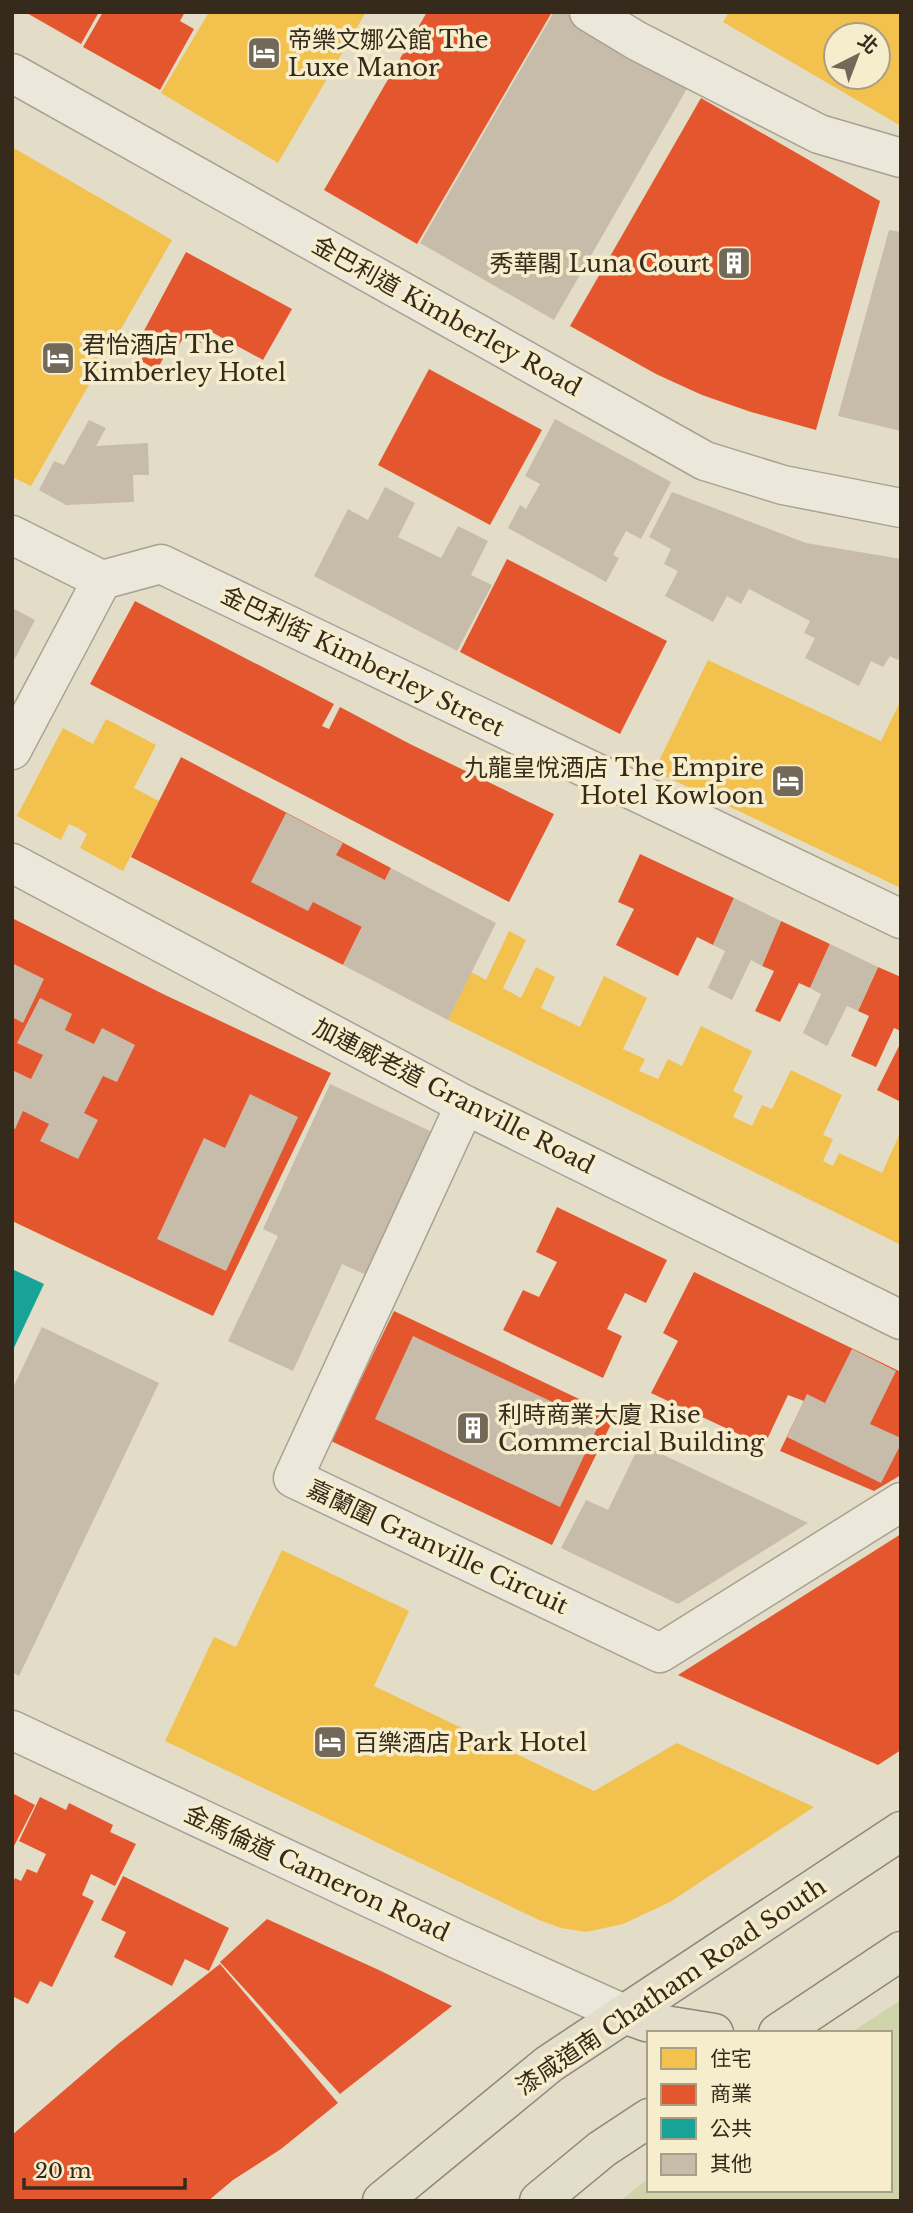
<svg xmlns="http://www.w3.org/2000/svg" width="913" height="2213" font-family="'Libre Baskerville','Noto Sans TC',serif">
<rect width="100%" height="100%" fill="#e3ddc8"/>
<polygon fill="#d0d4aa" points="901,2000 901,2201 620,2201 649,2178 649,2190 890,2190 890,2033 850,2033"/>
<g fill="#f2c14e" fill-rule="evenodd">
<polygon points="209,12 366,12 278,163 161,93"/>
<path d="M 729,12 L 901,12 L 901,126 L 723,22 ZM 836,35 L 878,35 L 878,77 L 836,77 Z"/>
<polygon points="745,142 780,161 757,205 770,212 793,168 827,186 818,202 803,207 816,242 829,237 857,251 831,299 787,276 780,289 825,313 806,346 776,330 771,320 736,335 741,346 726,374 689,355 716,307 704,300 677,349 642,329 656,303 670,299 658,262 646,266 620,252 641,216 684,240 691,227 649,203 676,155 699,168 703,183 739,174 735,160"/>
<polygon points="12,147 172,240 31,486 12,477"/>
<polygon points="708,660 881,741 901,700 901,888 654,771"/>
<polygon points="106,719 156,745 134,788 159,801 123,871 80,848 87,834 78,828 69,824 61,840 17,816 63,728 93,744"/>
<polygon points="509,931 526,940 503,988 521,998 536,967 555,977 541,1008 580,1027 604,976 647,998 623,1049 645,1059 639,1071 658,1079 668,1059 682,1066 701,1026 752,1051 733,1091 743,1096 733,1117 752,1126 762,1105 772,1109 791,1070 842,1095 823,1135 833,1139 823,1161 833,1166 839,1153 882,1173 901,1131 901,1245 448,1020 471,972 486,980"/>
<polygon points="282,1550 409,1611 374,1686 594,1791 677,1743 814,1807 670,1902 623,1924 586,1932 561,1928 539,1920 165,1741 214,1637 236,1647"/>
</g>
<g fill="#e4572e">
<polygon points="25,12 99,12 81,44"/>
<polygon points="103,12 185,12 180,21 194,29 160,90 83,47"/>
<polygon points="427,12 552,12 417,244 324,190"/>
<polygon points="701,98 880,201 816,430 751,412 702,395 656,374 570,326"/>
<polygon points="186,252 292,309 263,360 208,330 201,343 185,334 174,355 167,351 157,370 131,355"/>
<polygon points="429,369 542,430 490,525 378,465"/>
<polygon points="507,559 667,641 620,734 460,652"/>
<polygon points="135,601 334,704 322,726 329,729 340,707 410,744 554,814 509,902 90,684"/>
<polygon points="181,757 391,868 343,965 131,857"/>
<polygon points="640,854 734,898 713,945 697,937 678,976 616,945 634,909 618,902"/>
<polygon points="12,918 163,994 331,1073 213,1316 12,1221"/>
<polygon points="781,921 830,944 810,988 799,983 780,1022 755,1011 774,971 762,966"/>
<polygon points="878,967 901,977 901,1031 894,1028 876,1067 851,1056 869,1016 858,1011"/>
<polygon points="901,1042 901,1102 877,1090"/>
<polygon points="557,1207 667,1260 646,1303 625,1293 607,1329 622,1336 603,1378 503,1330 523,1290 539,1297 557,1262 536,1252"/>
<polygon points="694,1272 901,1372 901,1475 874,1491 780,1451 804,1401 788,1395 764,1446 651,1393 678,1341 663,1333"/>
<polygon points="394,1311 615,1416 552,1545 331,1441"/>
<polygon points="901,1534 901,1750 878,1765 678,1675"/>
<polygon points="12,1793 35,1805 12,1850"/>
<polygon points="40,1797 66,1810 69,1803 113,1825 110,1832 136,1844 115,1886 91,1874 82,1895 94,1901 52,1987 40,1981 28,2004 12,1996 12,1885 15,1878 21,1881 27,1869 37,1873 46,1854 19,1841"/>
<polygon points="123,1876 229,1928 209,1971 185,1959 172,1986 114,1957 126,1932 101,1920"/>
<polygon points="267,1919 381,1971 452,2006 340,2094 220,1962"/>
<polygon points="220,1964 338,2103 281,2149 233,2180 208,2201 12,2201 12,2135 118,2044"/>
</g>
<polygon fill="#17a398" points="12,1269 44,1284 12,1352"/>
<g fill="#c7bba9">
<polygon points="554,12 564,12 689,85 554,320 420,243"/>
<polygon points="889,230 901,232 901,431 838,416"/>
<polygon points="555,419 671,482 641,539 626,531 613,555 619,558 606,582 508,528 520,505 526,509 540,484 525,476"/>
<polygon points="89,420 106,428 96,446 148,443 149,475 133,475 134,502 66,505 39,490 54,461 64,465"/>
<polygon points="385,487 415,503 398,537 441,558 458,526 488,541 471,575 492,585 457,651 314,576 348,509 368,520"/>
<polygon points="672,492 806,543 901,559 901,654 898,660 890,656 883,667 871,661 859,686 805,658 815,638 804,633 810,621 749,589 741,604 727,596 713,622 665,596 678,571 664,564 671,549 649,537"/>
<polygon points="12,608 35,620 12,664"/>
<polygon points="286,813 343,843 336,855 385,880 391,868 496,923 448,1020 343,965 362,927 313,902 308,911 251,882"/>
<polygon points="734,898 781,921 762,966 751,960 732,1000 708,988 725,951 713,945"/>
<polygon points="830,944 878,967 858,1011 847,1006 827,1046 803,1033 821,994 810,988"/>
<polygon points="12,963 44,979 23,1023 12,1017"/>
<polygon points="40,998 72,1014 65,1030 94,1044 102,1028 135,1045 117,1082 103,1076 84,1113 98,1120 78,1159 40,1141 49,1124 23,1111 15,1129 12,1128 12,1070 31,1079 43,1055 17,1043"/>
<polygon points="330,1084 432,1132 366,1275 342,1264 293,1371 228,1341 278,1236 263,1229"/>
<polygon points="250,1094 298,1117 226,1271 157,1239 204,1138 225,1148"/>
<polygon points="42,1327 159,1383 19,1676 12,1672 12,1390"/>
<polygon points="413,1336 599,1424 560,1507 375,1419"/>
<polygon points="852,1349 896,1371 870,1424 901,1438 901,1444 881,1483 787,1437 807,1394 825,1403"/>
<polygon points="640,1444 808,1523 678,1604 561,1548 586,1500 608,1510"/>
</g>
<g fill="none" stroke-linecap="round" stroke-linejoin="round">
<g stroke="#a8a192" stroke-width="41">
<g id="minor">
<polyline points="589,12 637,41 819,134 901,158"/>
<polyline points="12,73 705,461 783,485 901,508"/>
<polyline points="12,535 102,580 161,564 901,919"/>
<polyline points="12,750 102,580"/>
<polyline points="12,863 465,1105 901,1320"/>
<polyline points="465,1105 293,1478 660,1653 901,1502"/>
<polyline points="12,1730 457,1939 624,2014"/>
</g>
</g>
<g stroke="#8d8779" stroke-width="41">
<g id="major">
<polyline points="624,2014 646,2022 714,2033"/>
<polyline points="778,2033 901,1951"/>
<polyline points="382,2201 549,2064 901,1831"/>
<polyline points="539,2201 602,2149 649,2118"/>
</g>
</g>
<use href="#minor" stroke="#ebe7da" stroke-width="38"/>
<use href="#major" stroke="#e3ddcb" stroke-width="38"/>
</g>
<defs>
<g id="hotel-square" transform="scale(1.75)"><rect x="-9" y="-9" width="18" height="18" rx="4" fill="#726958" stroke="#f6edcd"/><path d="M-6-4.5h1.5V1H6V5H4.5V3h-9V5H-6ZM-4 0a1.8 1.8 0 1 1 3.6 0ZM.5 0V-2.5h3Q6-2.5 6 0Z" fill="#fff"/></g>
<g id="building-square" transform="scale(1.75)"><rect x="-9" y="-9" width="18" height="18" rx="4" fill="#726958" stroke="#f6edcd"/><path d="M-4-6H4V6H1V3H-1V6H-4ZM-2.5-4.3h1.7v1.8h-1.7ZM.8-4.3h1.7v1.8H.8ZM-2.5-1h1.7V.8h-1.7ZM.8-1h1.7V.8H.8Z" fill="#fff"/></g>
</defs>
<g fill-rule="evenodd">
<use href="#hotel-square" x="264" y="53"/>
<use href="#building-square" x="734" y="263"/>
<use href="#hotel-square" x="58" y="358"/>
<use href="#hotel-square" x="788" y="781"/>
<use href="#building-square" x="473" y="1428"/>
<use href="#hotel-square" x="330" y="1742"/>
</g>
<g text-anchor="middle" dominant-baseline="central" stroke-width="7" stroke-linejoin="round" paint-order="stroke">
<g font-size="24" fill="#352a1b" stroke="#f6edcd" text-anchor="start">
<text x="288" y="39">帝樂文娜公館 The<tspan x="288" dy="28">Luxe Manor</tspan></text>
<text x="710" y="263" text-anchor="end">秀華閣 Luna Court</text>
<text x="82" y="344">君怡酒店 The<tspan x="82" dy="28">Kimberley Hotel</tspan></text>
<text x="764" y="767" text-anchor="end">九龍皇悅酒店 The Empire<tspan x="764" dy="28">Hotel Kowloon</tspan></text>
<text x="498" y="1414">利時商業大廈 Rise<tspan x="498" dy="28">Commercial Building</tspan></text>
<text x="354" y="1742">百樂酒店 Park Hotel</text>
</g>
<g font-size="24" fill="#352a1b" stroke="#f6edcd">
<text transform="translate(447 316) rotate(29)">金巴利道 Kimberley Road</text>
<text transform="translate(363 661) rotate(26)">金巴利街 Kimberley Street</text>
<text transform="translate(454 1096) rotate(27)">加連威老道 Granville Road</text>
<text transform="translate(438 1547) rotate(25)">嘉蘭圍 Granville Circuit</text>
<text transform="translate(317 1873) rotate(25)">金馬倫道 Cameron Road</text>
<text transform="translate(671 1986) rotate(-34)">漆咸道南 Chatham Road South</text>
</g>
</g>
<rect width="913" height="2213" fill="none" stroke="#352a1b" stroke-width="28"/>
<rect x="647" y="2031" width="245" height="161" fill="#f6edcd" stroke="#a99f86" stroke-width="2"/>
<rect x="661" y="2048" width="35" height="21" fill="#f2c14e" stroke="#a99f86" stroke-width="2"/>
<text x="710" y="2066" font-size="21" fill="#352a1b">住宅</text>
<rect x="661" y="2084" width="35" height="21" fill="#e4572e" stroke="#a99f86" stroke-width="2"/>
<text x="710" y="2101" font-size="21" fill="#352a1b">商業</text>
<rect x="661" y="2118" width="35" height="21" fill="#17a398" stroke="#a99f86" stroke-width="2"/>
<text x="710" y="2136" font-size="21" fill="#352a1b">公共</text>
<rect x="661" y="2154" width="35" height="21" fill="#c7bba9" stroke="#a99f86" stroke-width="2"/>
<text x="710" y="2171" font-size="21" fill="#352a1b">其他</text>
<g transform="translate(857 56) rotate(42)"><circle r="33" fill="#f6edcd" stroke="#a99f86" stroke-width="2"/>
<path d="M0-5L12 26L0 18L-12 26Z" fill="#726958"/>
<text y="-10" font-size="19" font-weight="bold" text-anchor="middle" fill="#352a1b">北</text>
</g>
<path d="M24 2178v10h161v-10" fill="none" stroke="#352a1b" stroke-width="3.5"/>
<text x="35" y="2178" font-size="21" fill="#352a1b" stroke="#f6edcd" stroke-width="5" paint-order="stroke">20 m</text>
</svg>
